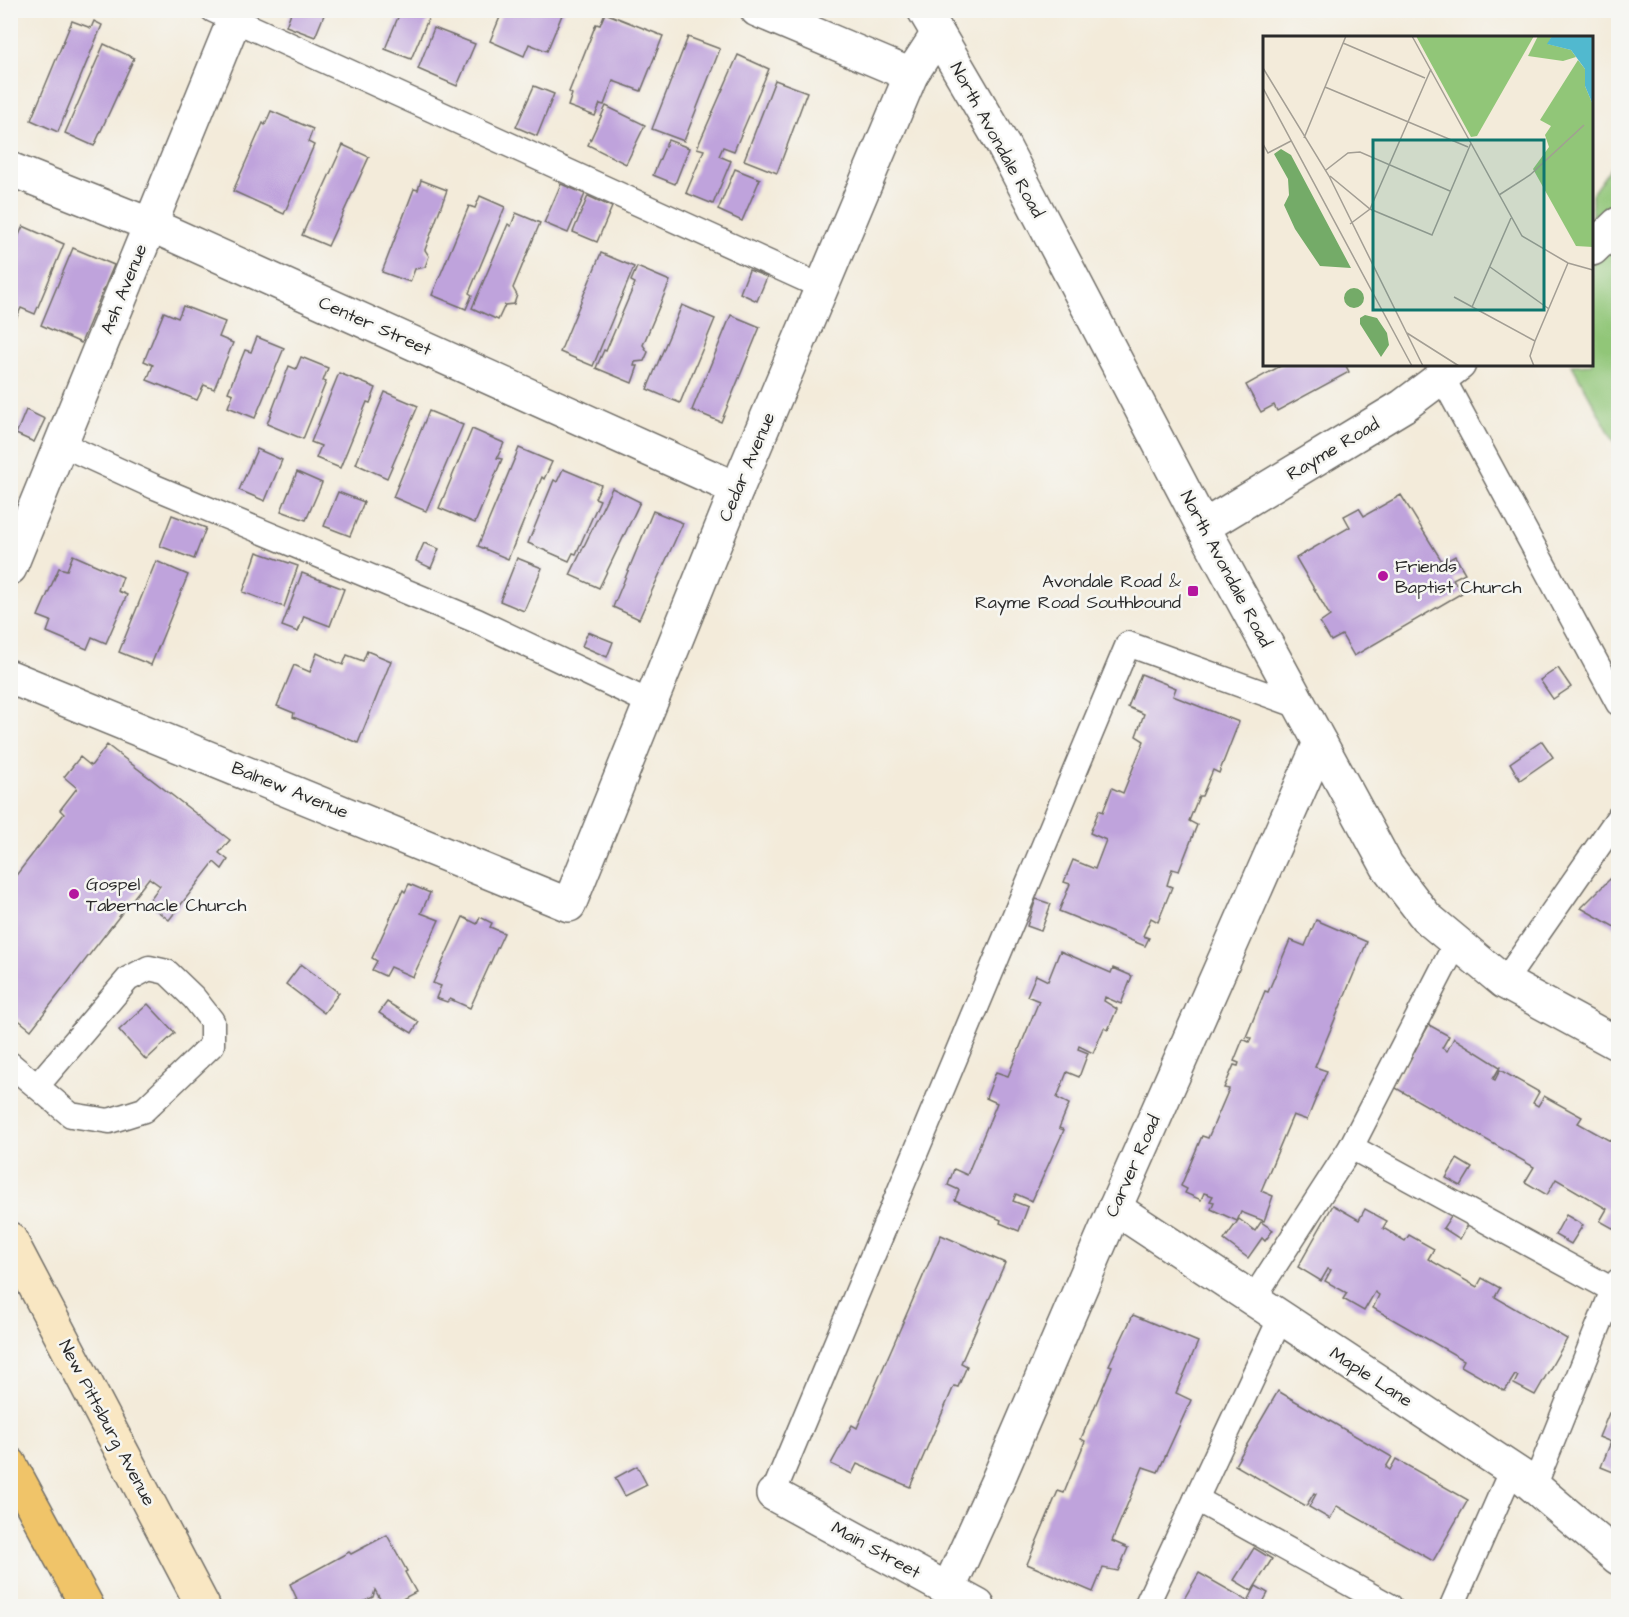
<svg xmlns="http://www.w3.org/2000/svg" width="1629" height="1617" font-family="'Architects Daughter',sans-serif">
<rect width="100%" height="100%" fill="#f6f6f2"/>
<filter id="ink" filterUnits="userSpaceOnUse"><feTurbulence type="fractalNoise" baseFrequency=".0167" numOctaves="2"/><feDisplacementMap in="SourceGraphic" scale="12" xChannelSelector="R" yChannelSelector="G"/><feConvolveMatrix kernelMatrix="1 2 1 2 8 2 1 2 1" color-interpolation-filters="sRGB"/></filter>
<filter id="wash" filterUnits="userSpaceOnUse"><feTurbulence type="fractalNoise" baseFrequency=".008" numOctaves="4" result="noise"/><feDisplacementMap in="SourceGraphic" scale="24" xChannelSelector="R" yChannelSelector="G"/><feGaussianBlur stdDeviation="1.35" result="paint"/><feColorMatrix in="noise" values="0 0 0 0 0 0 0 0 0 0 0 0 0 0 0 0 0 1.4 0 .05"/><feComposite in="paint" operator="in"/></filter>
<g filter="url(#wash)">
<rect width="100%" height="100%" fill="#f3ebda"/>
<polygon fill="#91c678" stroke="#5e7852" stroke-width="1.5" points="1618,157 1618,448 1572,365 1592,364 1592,194"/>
<g id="blocks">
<g fill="#bfa3dc">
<polygon points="292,10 326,10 315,37 286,26"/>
<polygon points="401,10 434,10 431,17 429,17 411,59 385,49"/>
<polygon points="503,10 564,10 547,51 529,44 524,56 490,41"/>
<polygon points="605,13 663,36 641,91 613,81 604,105 600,104 595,116 568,106 572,94 569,92 596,24 600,25"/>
<polygon points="72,21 91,28 94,21 102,25 58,132 31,120"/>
<polygon points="434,28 475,44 457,86 418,69"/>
<polygon points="688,37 720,49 684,141 652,129"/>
<polygon points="104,44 134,58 94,146 65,133"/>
<polygon points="738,55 769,69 734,151 723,147 719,156 731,161 713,204 686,193 704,150 697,148"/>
<polygon points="775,80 807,92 777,173 744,160"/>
<polygon points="534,86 554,94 537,136 516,127"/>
<polygon points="606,106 645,125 626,164 588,145"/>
<polygon points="271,111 313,129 308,142 314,145 284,214 233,191 263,123 265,125"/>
<polygon points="668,140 689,148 675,184 653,175"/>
<polygon points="343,145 369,157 328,246 302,235"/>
<polygon points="735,169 760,179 742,221 718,210"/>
<polygon points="421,180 447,190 425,250 429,256 425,267 415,269 410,282 382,272 414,189 418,190"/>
<polygon points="561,184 585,194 568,233 544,223"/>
<polygon points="480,196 505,207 469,293 472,295 466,309 432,295 469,206 475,208"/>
<polygon points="588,196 612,207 597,242 573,232"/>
<polygon points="516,213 540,223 513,288 517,295 514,304 505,305 498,320 472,308 508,224 511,226"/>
<polygon points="23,226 64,244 35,314 21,308 15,321 10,319 10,256"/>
<polygon points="73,248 114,265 81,343 41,325"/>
<polygon points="601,253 634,267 593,366 560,352"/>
<polygon points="637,267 670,281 643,345 648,352 644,361 635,362 634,366 638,366 632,383 596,368 604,350 606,351 635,283 631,281"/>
<polygon points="749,270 767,277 757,301 740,293"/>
<polygon points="682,305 715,319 680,403 647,389"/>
<polygon points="183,306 225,322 219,337 233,343 214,389 204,385 197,400 147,380 153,365 144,361 164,312 178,318"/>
<polygon points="731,315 760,327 721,422 692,410"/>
<polygon points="257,337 284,348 255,418 228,407 233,394 228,392 245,350 251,352"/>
<polygon points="301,357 328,368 323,381 326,382 303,439 267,424 289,366 296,369"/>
<polygon points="1284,364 1345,364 1349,372 1277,411 1274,405 1261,412 1246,385"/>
<polygon points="339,373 376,388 370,403 367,402 340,468 316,458 321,446 311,442"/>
<polygon points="385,392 418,406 387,478 356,464"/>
<polygon points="26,410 45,419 34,442 16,434"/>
<polygon points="429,411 463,425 426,511 393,497"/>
<polygon points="472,429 504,443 497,458 502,459 475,523 439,508"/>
<polygon points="519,448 552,462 544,479 542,477 508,559 478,546"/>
<polygon points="257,449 282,460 265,501 239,490"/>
<polygon points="563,469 601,485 595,498 600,500 576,554 573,553 569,561 528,543 554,480 557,482"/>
<polygon points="297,472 322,483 306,520 281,511"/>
<polygon points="612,488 640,502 599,588 570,575"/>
<polygon points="338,492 364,502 350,536 324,526"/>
<polygon points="1401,495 1443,563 1455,556 1465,573 1453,579 1462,593 1354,656 1342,635 1331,641 1320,623 1330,616 1296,558 1350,527 1344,516 1359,508 1364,516"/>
<polygon points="653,511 683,523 639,619 613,607"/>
<polygon points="172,515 206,528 194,559 160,546"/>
<polygon points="424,543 439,549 431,568 416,561"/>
<polygon points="257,552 298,566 284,607 243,592"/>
<polygon points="73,555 123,577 118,591 127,595 106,643 92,637 87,649 47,632 51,621 38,616 59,568 67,570"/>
<polygon points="517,558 542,568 524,611 500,601"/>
<polygon points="156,561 188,575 151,665 119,652"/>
<polygon points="302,573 344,589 330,626 304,616 298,632 282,626"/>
<polygon points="588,632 613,642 607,657 582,646"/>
<polygon points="367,651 391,661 358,743 293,717 294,713 277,706 294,665 310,672 317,653 343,665 347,655 363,661"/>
<polygon points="1558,668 1571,687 1553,699 1540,680"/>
<polygon points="1141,674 1176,688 1173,696 1239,722 1219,773 1213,770 1202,796 1199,796 1189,821 1197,825 1179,871 1172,869 1167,885 1172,887 1158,922 1151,918 1143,936 1149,938 1145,946 1059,911 1070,884 1064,882 1073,860 1095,869 1106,840 1090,833 1099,810 1103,812 1112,788 1123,793 1144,741 1136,736 1144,714 1128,707"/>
<polygon points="1542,741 1553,757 1520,780 1510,763"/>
<polygon points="107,745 230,840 219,853 228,860 222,869 214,862 169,920 147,903 160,886 149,878 31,1030 10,1013 10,883 64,814 60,810 77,788 64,777 80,757 91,766"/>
<polygon points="1618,871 1618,929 1581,908"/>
<polygon points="409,884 430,893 421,913 439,920 413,977 390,967 385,976 372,970 377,961 372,958 403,890 405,892"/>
<polygon points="1036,899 1051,904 1041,931 1027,926"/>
<polygon points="463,917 477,924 480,917 492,923 490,927 504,933 470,1008 450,999 447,1002 436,998 441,986 433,983"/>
<polygon points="1316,920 1367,942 1315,1067 1327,1071 1307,1120 1293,1115 1261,1191 1273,1196 1264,1221 1241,1212 1237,1221 1211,1209 1214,1202 1210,1201 1213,1196 1204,1193 1201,1200 1185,1193 1187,1189 1181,1186 1202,1136 1208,1138 1229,1089 1224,1088 1234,1065 1238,1066 1239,1063 1234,1061 1243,1039 1249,1042 1251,1038 1246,1037 1265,991 1268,992 1290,940 1305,946"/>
<polygon points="1060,951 1111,973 1113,968 1132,976 1121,1004 1105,997 1104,1001 1117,1009 1108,1030 1104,1028 1093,1053 1079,1046 1078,1049 1088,1053 1079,1077 1067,1072 1057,1098 1069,1104 1059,1128 1064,1130 1032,1201 1016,1194 1013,1201 1028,1207 1019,1231 1000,1223 1001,1220 955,1200 959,1190 948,1185 954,1169 967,1175 997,1103 986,1098 996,1072 1008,1076 1039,1001 1027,996 1036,975 1048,981"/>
<polygon points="301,964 339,993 324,1013 286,984"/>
<polygon points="387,1002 419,1022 412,1033 379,1013"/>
<polygon points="148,1004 175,1033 146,1060 119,1030"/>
<polygon points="1429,1025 1449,1036 1442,1048 1447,1051 1454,1038 1500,1067 1493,1079 1495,1080 1500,1070 1539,1092 1533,1103 1538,1106 1544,1096 1582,1117 1578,1123 1612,1142 1618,1131 1618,1231 1600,1221 1607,1209 1556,1179 1547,1195 1525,1182 1534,1167 1394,1087"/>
<polygon points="1457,1159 1472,1168 1461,1186 1446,1178"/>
<polygon points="1333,1205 1359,1220 1365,1209 1387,1221 1383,1228 1405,1241 1409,1235 1434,1249 1428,1259 1477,1287 1482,1278 1500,1288 1495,1297 1567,1339 1535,1395 1514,1384 1518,1376 1515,1375 1505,1391 1461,1366 1464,1360 1373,1308 1379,1295 1375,1292 1364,1311 1343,1299 1347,1293 1325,1281 1331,1270 1328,1269 1321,1281 1298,1267"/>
<polygon points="1453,1213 1469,1223 1460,1239 1443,1228"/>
<polygon points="1566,1215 1583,1225 1571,1244 1555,1235"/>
<polygon points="1239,1219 1255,1231 1261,1222 1273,1230 1265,1241 1262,1238 1248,1258 1224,1240"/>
<polygon points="941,1235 1005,1263 961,1363 967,1366 958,1387 954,1386 910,1487 857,1464 852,1474 831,1464 852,1425 857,1428"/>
<polygon points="1133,1315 1198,1342 1176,1393 1191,1400 1158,1472 1143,1467 1112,1541 1128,1548 1118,1571 1103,1568 1093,1592 1027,1564 1058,1491 1064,1493 1085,1441 1081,1439 1112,1366 1109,1365"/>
<polygon points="1278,1391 1392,1457 1386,1467 1390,1470 1396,1459 1468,1500 1433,1561 1337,1506 1330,1519 1309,1507 1316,1494 1314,1493 1306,1506 1235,1465"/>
<polygon points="1609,1413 1618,1417 1618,1474 1601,1467 1611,1442 1599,1437"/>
<polygon points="637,1466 647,1485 625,1496 615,1478"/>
<polygon points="387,1535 407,1571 405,1572 416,1592 389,1606 384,1606 375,1590 373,1597 361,1603 363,1606 297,1606 294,1601 297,1599 290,1584 349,1552 351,1554"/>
<polygon points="1254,1548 1272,1559 1252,1591 1234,1580"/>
<polygon points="1199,1573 1248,1601 1256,1586 1268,1593 1261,1606 1180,1606"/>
</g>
</g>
</g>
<g filter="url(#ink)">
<use href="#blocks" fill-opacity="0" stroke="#716e68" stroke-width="1.5"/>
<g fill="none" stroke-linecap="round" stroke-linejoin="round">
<g stroke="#716e68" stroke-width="27">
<g id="lane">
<polyline points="213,10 822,287"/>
<polyline points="1442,377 1618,703"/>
<polyline points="61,444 155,487 477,621 651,703"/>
<polyline points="1504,982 1618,818"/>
<polyline points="10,1064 71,1115 109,1121 144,1110 212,1045 212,1021 194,998 167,972 149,968 128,979 37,1086"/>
<polyline points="1351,1147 1613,1290"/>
<polyline points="1253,1299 1351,1147 1456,943"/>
<polyline points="1534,1487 1613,1290 1618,1281"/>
<polyline points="773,1494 1128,644 1299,706"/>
<polyline points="1196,1499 1390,1606"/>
<polyline points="1146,1606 1281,1317"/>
<polyline points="1452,1606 1512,1469"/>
</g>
</g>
<g stroke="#716e68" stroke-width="36">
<g id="street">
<polyline points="757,10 911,75"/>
<polyline points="924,10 1003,145 1203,527 1387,866 1426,917 1504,982 1618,1044"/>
<polyline points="10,169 151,225 737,489"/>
<polyline points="1592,249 1618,224"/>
<polyline points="1203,527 1403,406 1459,364"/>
<polyline points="10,568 238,10"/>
<polyline points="10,677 569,905 737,489 911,75 937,35"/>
<polyline points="1115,1208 1523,1477 1618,1558"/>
<polyline points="773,1494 978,1606"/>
<polyline points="948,1590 997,1482 1115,1208 1320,743"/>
</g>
</g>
<g stroke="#716e68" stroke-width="36">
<polyline id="secondary" points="10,1239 203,1606"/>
</g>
<g stroke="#716e68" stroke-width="36">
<polyline id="primary" points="10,1464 87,1606"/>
</g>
<use href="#lane" stroke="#fff" stroke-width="24"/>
<use href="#street" stroke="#fff" stroke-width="33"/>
<use href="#secondary" stroke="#f9e7c3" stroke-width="33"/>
<use href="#primary" stroke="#f0c469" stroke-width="33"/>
</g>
</g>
<g fill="#b5179e" stroke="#f6f6f2" stroke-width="2">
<circle cx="1383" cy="576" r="6"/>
<rect x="1187" y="585" width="12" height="12" rx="3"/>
<circle cx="74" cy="894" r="6"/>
</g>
<g text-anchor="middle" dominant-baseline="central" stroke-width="5" stroke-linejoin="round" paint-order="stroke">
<g font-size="18" fill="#2b2b2b" stroke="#f6f6f2">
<text transform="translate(997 140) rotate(61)">North Avondale Road</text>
<text transform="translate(124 289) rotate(-68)">Ash Avenue</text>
<text transform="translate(375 326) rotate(24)">Center Street</text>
<text transform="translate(1333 449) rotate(-31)">Rayme Road</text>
<text transform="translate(747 467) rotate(-67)">Cedar Avenue</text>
<text transform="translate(1226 569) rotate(62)">North Avondale Road</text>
<text transform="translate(290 790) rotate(22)">Balnew Avenue</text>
<text transform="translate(1133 1166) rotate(-66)">Carver Road</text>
<text transform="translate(1371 1377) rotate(33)">Maple Lane</text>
<text transform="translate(107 1423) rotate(62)">New Pittsburg Avenue</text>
<text transform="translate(876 1550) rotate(29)">Main Street</text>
</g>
<g font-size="18" fill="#2b2b2b" stroke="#f6f6f2" text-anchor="start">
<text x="1395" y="566">Friends<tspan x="1395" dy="21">Baptist Church</tspan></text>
<text x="1181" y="581" text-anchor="end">Avondale Road &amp;<tspan x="1181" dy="21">Rayme Road Southbound</tspan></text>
<text x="86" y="884">Gospel<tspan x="86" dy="21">Tabernacle Church</tspan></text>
</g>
</g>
<g transform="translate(1263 36)">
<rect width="330" height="330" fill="#f3ebda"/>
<path d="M 153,0 L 271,0 L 214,100 L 208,101 ZM 275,0 L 289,0 L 285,8 L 308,14 L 313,21 L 300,25 L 265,20 ZM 315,24 L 322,33 L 322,50 L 330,69 L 330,211 L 313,210 L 270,133 L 286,111 L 282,99 L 288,90 L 277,84 Z" fill="#91c678"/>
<path d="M 18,113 L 28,119 L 88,232 L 57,230 L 32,193 L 21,169 L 26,159 L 25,143 L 11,118 ZM81 262a10 10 0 1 1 20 0a10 10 0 1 1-20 0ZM 102,279 L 114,282 L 124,297 L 126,309 L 118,321 L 97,288 L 97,282 Z" fill="#74ab68"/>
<path d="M 289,0 L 330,0 L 330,69 L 322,50 L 322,33 L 308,14 L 284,8 Z" fill="#51b9cf"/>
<path fill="none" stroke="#a39e94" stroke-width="1.5" d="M 149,0 L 259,200 L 305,227 L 330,234M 80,7 L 162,42M 0,32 L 66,140 L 160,330M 62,51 L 205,111M 0,52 L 149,330M 41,102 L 83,0M 0,108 L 5,117 L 28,105M 63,134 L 85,117 L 97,116 L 187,155M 67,140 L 107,173 L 169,199 L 208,107M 236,159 L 267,139 L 321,89M 87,188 L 107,173 L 168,33M 227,231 L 286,273M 191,261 L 272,305M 209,271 L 248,182M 144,297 L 196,330M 271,330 L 267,320 L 272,305 L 305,227"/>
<path fill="#0f766e" fill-opacity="0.15" stroke="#0f766e" stroke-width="3" d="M 110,104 L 281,104 L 281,274 L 110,274 Z"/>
<rect width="330" height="330" fill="none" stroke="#2b2b2b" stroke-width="3"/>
</g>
<rect width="1629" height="1617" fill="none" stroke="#f6f6f2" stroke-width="36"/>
</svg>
